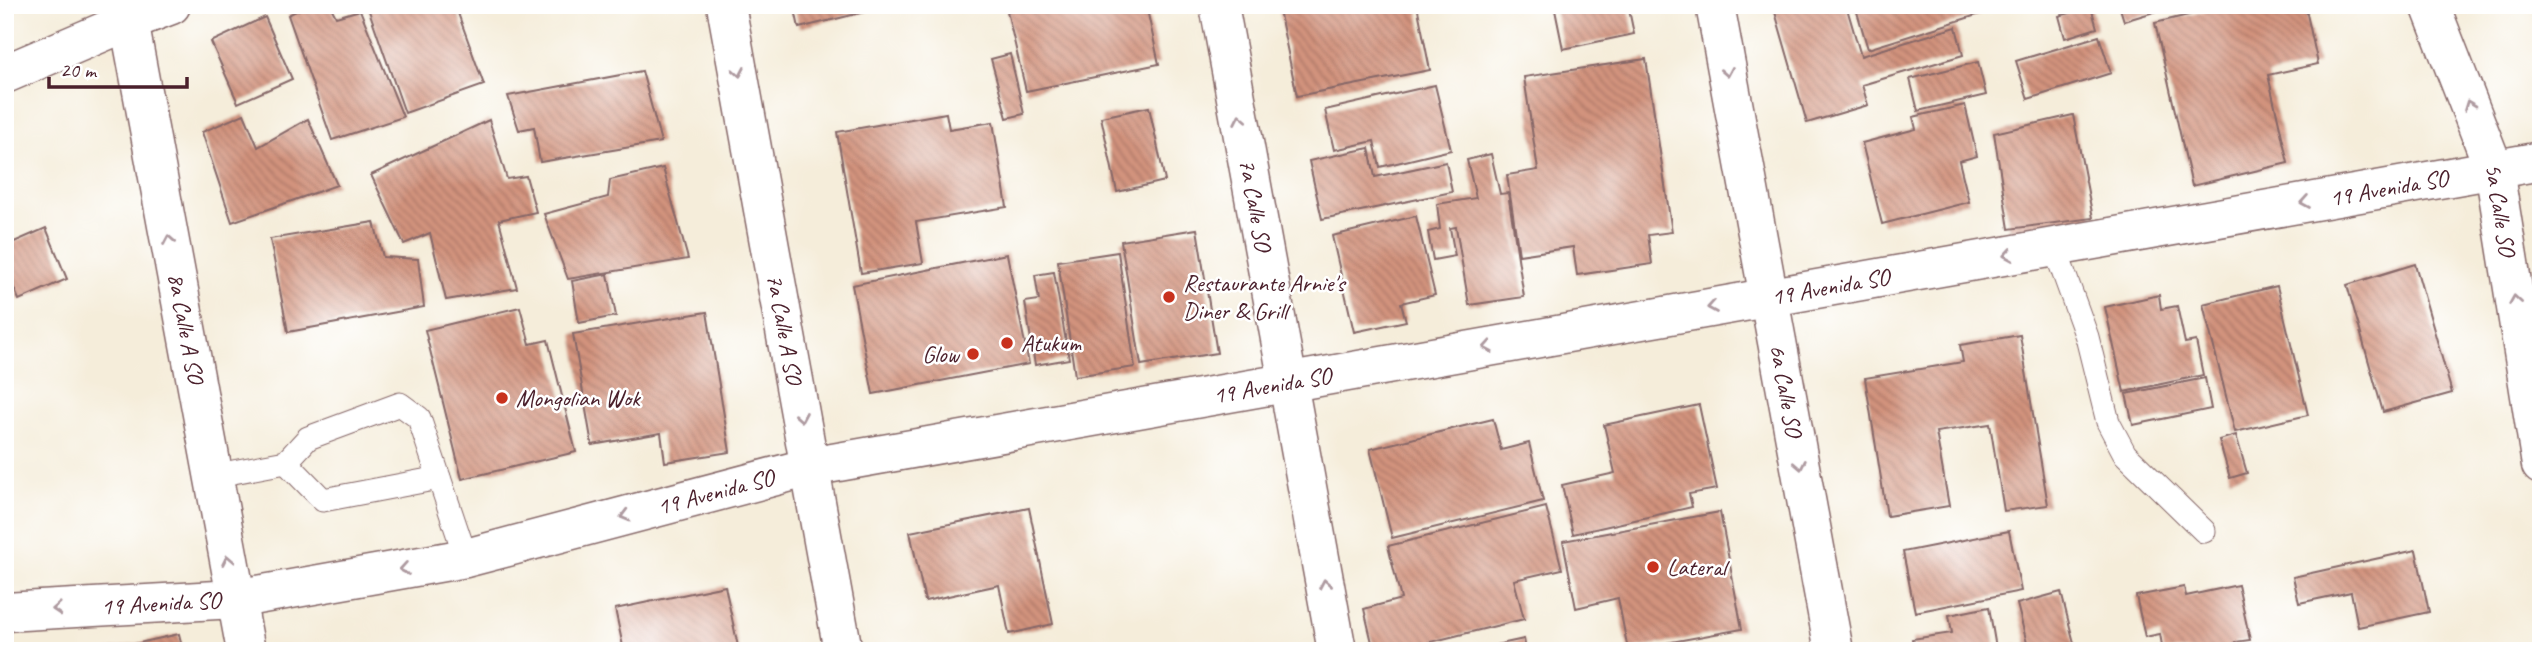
<svg xmlns="http://www.w3.org/2000/svg" width="2546" height="656" font-family="Caveat,sans-serif">
<defs>
<pattern id="building-back-hatch" width="6" height="6" patternUnits="userSpaceOnUse" patternTransform="scale(1.75)"><rect width="6" height="6" fill="#d2937d"/><path d="M-1 5l2 2M0 0l6 6M5-1l2 2" fill="none" stroke="#ac7767"/></pattern>
</defs>
<rect width="100%" height="100%" fill="#fff"/>
<filter id="ink" filterUnits="userSpaceOnUse"><feTurbulence type="fractalNoise" baseFrequency=".0143" numOctaves="2"/><feDisplacementMap in="SourceGraphic" scale="14" xChannelSelector="R" yChannelSelector="G"/><feConvolveMatrix kernelMatrix="1 2 1 2 8 2 1 2 1" color-interpolation-filters="sRGB"/></filter>
<filter id="wash" filterUnits="userSpaceOnUse"><feTurbulence type="fractalNoise" baseFrequency=".00686" numOctaves="4" result="noise"/><feDisplacementMap in="SourceGraphic" scale="28" xChannelSelector="R" yChannelSelector="G"/><feGaussianBlur stdDeviation="1.57" result="paint"/><feColorMatrix in="noise" values="0 0 0 0 0 0 0 0 0 0 0 0 0 0 0 0 0 1.4 0 .05"/><feComposite in="paint" operator="in"/></filter>
<g filter="url(#wash)">
<rect width="100%" height="100%" fill="#f5edda"/>
<g id="blocks">
<g fill="url(#building-back-hatch)">
<polygon points="308,5 330,5 336,17 360,10 403,117 332,140 288,15"/>
<polygon points="367,5 455,5 484,85 405,113"/>
<polygon points="794,5 889,5 889,6 799,28"/>
<polygon points="1032,5 1146,5 1159,64 1026,91 1007,11"/>
<polygon points="1278,5 1417,5 1430,70 1297,96"/>
<polygon points="1554,5 1628,5 1634,34 1563,49"/>
<polygon points="1773,5 1846,5 1861,56 1956,27 1963,55 1862,85 1868,105 1807,123"/>
<polygon points="1855,5 1978,5 1980,14 1868,49"/>
<polygon points="2119,5 2174,5 2174,6 2124,21"/>
<polygon points="2230,5 2305,5 2318,64 2268,75 2288,163 2192,186 2155,23"/>
<polygon points="2091,7 2097,28 2065,38 2059,16"/>
<polygon points="265,17 292,79 238,103 211,42"/>
<polygon points="2099,36 2111,73 2028,99 2016,61"/>
<polygon points="1010,54 1024,114 1007,118 991,59"/>
<polygon points="1646,59 1672,232 1648,235 1652,264 1577,275 1573,247 1519,255 1507,175 1538,170 1524,77"/>
<polygon points="1978,62 1986,95 1918,111 1910,79"/>
<polygon points="642,71 661,142 540,162 534,127 519,130 508,96"/>
<polygon points="1435,85 1451,150 1380,167 1374,141 1334,150 1325,110"/>
<polygon points="1965,105 1977,156 1959,161 1969,202 1882,224 1862,143 1916,129 1913,117"/>
<polygon points="1149,107 1165,181 1117,192 1101,117"/>
<polygon points="946,113 949,129 993,122 1007,207 916,222 923,263 861,273 837,132"/>
<polygon points="244,114 258,147 308,119 337,185 232,222 202,132"/>
<polygon points="2073,115 2093,218 2009,229 1994,133"/>
<polygon points="489,120 507,179 526,176 536,212 499,220 517,288 446,300 430,233 404,244 371,175"/>
<polygon points="1369,148 1375,177 1446,162 1452,192 1322,219 1309,161"/>
<polygon points="1491,154 1500,194 1508,193 1524,297 1469,305 1456,227 1450,228 1455,256 1433,260 1428,232 1440,229 1437,204 1476,198 1467,160"/>
<polygon points="663,168 688,259 568,279 544,214 608,197 610,180"/>
<polygon points="1416,216 1435,295 1401,303 1406,321 1354,332 1332,236"/>
<polygon points="374,222 383,257 418,259 424,307 288,332 270,239"/>
<polygon points="46,228 67,279 19,300 5,267 5,246"/>
<polygon points="1197,229 1217,353 1141,365 1121,241"/>
<polygon points="1118,252 1135,367 1075,376 1058,261"/>
<polygon points="1007,254 1029,364 873,394 852,285"/>
<polygon points="2415,264 2452,393 2383,412 2347,285"/>
<polygon points="1054,272 1069,359 1035,365 1025,302 1039,300 1035,275"/>
<polygon points="608,274 616,316 579,323 572,281"/>
<polygon points="2277,286 2308,415 2235,432 2203,304"/>
<polygon points="2159,295 2161,309 2177,306 2185,343 2196,341 2203,375 2124,392 2105,307"/>
<polygon points="520,307 530,344 548,340 576,452 462,479 425,330"/>
<polygon points="707,312 730,452 665,462 661,433 592,445 573,334"/>
<polygon points="2020,335 2048,505 2004,511 1990,424 1936,432 1949,506 1887,516 1865,378 1963,362 1960,345"/>
<polygon points="2205,378 2211,409 2133,425 2126,394"/>
<polygon points="1699,405 1717,489 1689,494 1692,507 1573,534 1562,485 1615,473 1604,425"/>
<polygon points="1493,419 1501,450 1529,443 1543,501 1392,538 1370,449"/>
<polygon points="2236,435 2247,473 2230,478 2219,440"/>
<polygon points="1546,507 1562,569 1514,580 1524,619 1394,651 1374,651 1364,609 1401,599 1388,546"/>
<polygon points="1029,508 1053,624 1009,634 999,585 925,601 910,532"/>
<polygon points="1720,512 1742,629 1628,650 1618,598 1576,608 1563,541"/>
<polygon points="2009,531 2021,591 1915,612 1903,552"/>
<polygon points="2416,550 2429,612 2358,627 2351,592 2299,603 2293,577"/>
<polygon points="2238,585 2250,640 2235,642 2237,651 2163,651 2160,634 2145,637 2136,596 2184,587 2186,596"/>
<polygon points="725,586 739,651 624,651 615,609"/>
<polygon points="2061,592 2076,651 2029,651 2017,604"/>
<polygon points="1989,607 1996,648 2018,644 2019,651 1914,651 1912,639 1952,633 1949,615"/>
<polygon points="179,634 183,651 108,651 108,650"/>
<polygon points="1524,639 1526,651 1472,651 1472,650"/>
</g>
</g>
</g>
<g filter="url(#ink)">
<use href="#blocks" fill-opacity="0" stroke="#866768" stroke-width="2"/>
<g fill="none" stroke-linecap="round" stroke-linejoin="round">
<g stroke="#866768" stroke-width="25">
<g id="lane">
<polyline points="2054,246 2087,337 2108,422 2125,454 2204,531"/>
<polyline points="286,462 323,500 439,478"/>
<polyline points="212,476 286,462 308,438 400,404 419,418 466,558"/>
</g>
</g>
<g stroke="#866768" stroke-width="41">
<g id="street">
<path id="s1" d="M 124,5 L 129,21 L 246,651"/>
<path id="s2" d="M 726,5 L 843,651"/>
<path id="s3" d="M 1219,5 L 1337,651"/>
<path id="s4" d="M 1715,5 L 1834,651"/>
<path id="s5" d="M 2430,5 L 2494,169 L 2541,465"/>
<polyline points="5,74 129,21 171,5"/>
<path id="s6" d="M 5,612 L 235,599 L 466,558 L 810,467 L 2541,161"/>
</g>
</g>
<use href="#lane" stroke="#fff" stroke-width="23"/>
<use href="#street" stroke="#fff" stroke-width="38"/>
</g>
<defs><path id="oneway-chevron" d="M-2-3.5L2.5 0L-2 3.5" fill="none" stroke-width="1.6" stroke-linecap="round" stroke-linejoin="round" transform="scale(1.75)"/></defs>
<g stroke="#ae9aa0">
<use href="#oneway-chevron" transform="translate(739 72) rotate(80)"/>
<use href="#oneway-chevron" transform="translate(1727 72) rotate(80)"/>
<use href="#oneway-chevron" transform="translate(2469 105) rotate(-111)"/>
<use href="#oneway-chevron" transform="translate(1240 119) rotate(-101)"/>
<use href="#oneway-chevron" transform="translate(2305 202) rotate(170)"/>
<use href="#oneway-chevron" transform="translate(169 240) rotate(-100)"/>
<use href="#oneway-chevron" transform="translate(2008 255) rotate(170)"/>
<use href="#oneway-chevron" transform="translate(2515 300) rotate(-99)"/>
<use href="#oneway-chevron" transform="translate(1712 307) rotate(170)"/>
<use href="#oneway-chevron" transform="translate(1488 347) rotate(170)"/>
<use href="#oneway-chevron" transform="translate(801 417) rotate(80)"/>
<use href="#oneway-chevron" transform="translate(1800 465) rotate(79)"/>
<use href="#oneway-chevron" transform="translate(625 516) rotate(165)"/>
<use href="#oneway-chevron" transform="translate(228 560) rotate(-101)"/>
<use href="#oneway-chevron" transform="translate(404 569) rotate(170)"/>
<use href="#oneway-chevron" transform="translate(1325 584) rotate(-100)"/>
<use href="#oneway-chevron" transform="translate(57 609) rotate(177)"/>
</g>
</g>
<g fill="#c8321e" stroke="#fff" stroke-width="2.5">
<circle cx="1169" cy="297" r="7"/>
<circle cx="1007" cy="343" r="7"/>
<circle cx="973" cy="354" r="7"/>
<circle cx="502" cy="398" r="7"/>
<circle cx="1653" cy="567" r="7"/>
</g>
<g text-anchor="middle" dominant-baseline="central" stroke-width="5" stroke-linejoin="round" paint-order="stroke">
<g font-size="24" fill="#4a1f2b" stroke="#fff">
<text stroke="none"><textPath href="#s6" startOffset="2424">19 Avenida SO</textPath></text>
<text stroke="none"><textPath href="#s3" startOffset="203">7a Calle SO</textPath></text>
<text stroke="none"><textPath href="#s5" startOffset="217">5a Calle SO</textPath></text>
<text stroke="none"><textPath href="#s6" startOffset="1857">19 Avenida SO</textPath></text>
<text stroke="none"><textPath href="#s1" startOffset="329">8a Calle A SO</textPath></text>
<text stroke="none"><textPath href="#s2" startOffset="329">7a Calle A SO</textPath></text>
<text stroke="none"><textPath href="#s6" startOffset="1290">19 Avenida SO</textPath></text>
<text stroke="none"><textPath href="#s4" startOffset="392">6a Calle SO</textPath></text>
<text stroke="none"><textPath href="#s6" startOffset="723">19 Avenida SO</textPath></text>
<text stroke="none"><textPath href="#s6" startOffset="156">19 Avenida SO</textPath></text>
</g>
<g font-size="24" fill="#4a1f2b" stroke="#fff" text-anchor="start">
<text x="1183" y="283">Restaurante Arnie's<tspan x="1183" dy="28">Diner &amp; Grill</tspan></text>
<text x="1021" y="343">Atukum</text>
<text x="959" y="354" text-anchor="end">Glow</text>
<text x="516" y="398">Mongolian Wok</text>
<text x="1667" y="567">Lateral</text>
</g>
</g>
<rect width="2546" height="656" fill="none" stroke="#fff" stroke-width="28"/>
<path d="M49 77v10h138v-10" fill="none" stroke="#4a1f2b" stroke-width="3.5"/>
<text x="60" y="77" font-size="21" fill="#4a1f2b" stroke="#ffffff" stroke-width="5" paint-order="stroke">20 m</text>
</svg>
